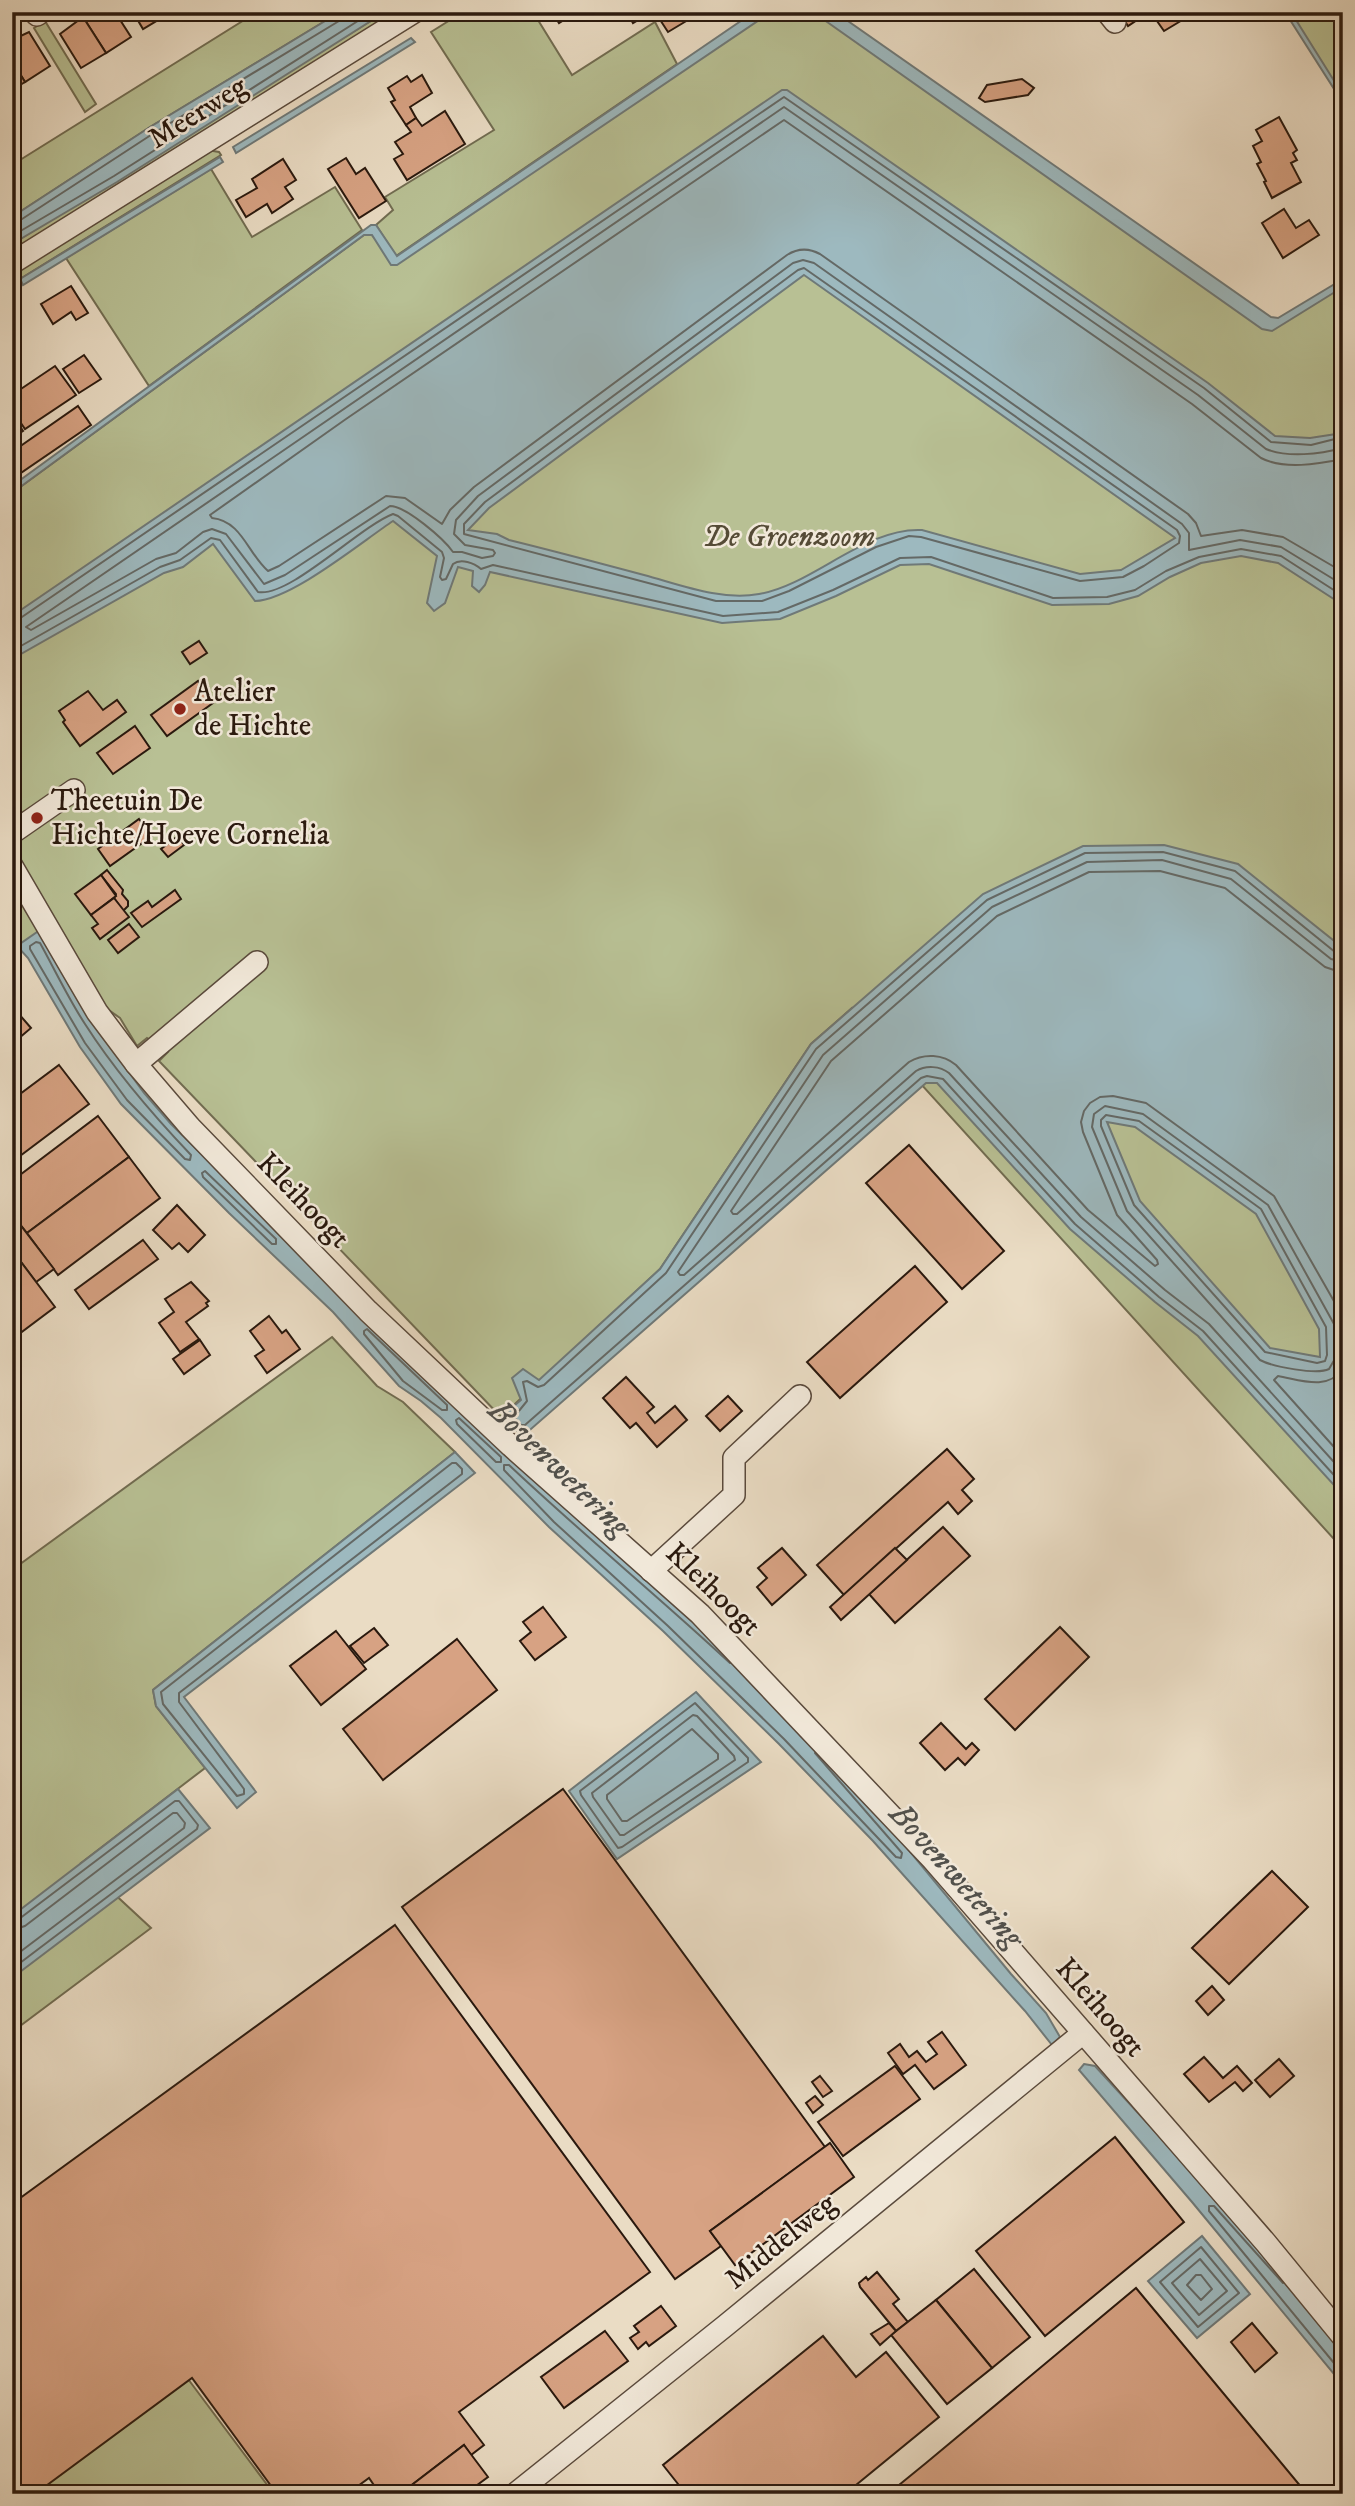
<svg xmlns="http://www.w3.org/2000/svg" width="1355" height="2506" font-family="'IM FELL DW Pica',serif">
<rect width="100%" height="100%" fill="#eadcc4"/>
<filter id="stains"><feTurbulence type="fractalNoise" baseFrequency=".00286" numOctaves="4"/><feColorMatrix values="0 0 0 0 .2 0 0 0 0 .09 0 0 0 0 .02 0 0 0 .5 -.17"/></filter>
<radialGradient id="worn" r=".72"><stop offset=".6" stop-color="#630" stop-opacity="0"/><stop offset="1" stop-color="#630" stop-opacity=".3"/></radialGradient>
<g fill="#b8c094" stroke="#716c51" stroke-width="2">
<polygon points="257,12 340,12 150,127 12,217 12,165"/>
<polygon points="385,12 402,12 12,254 12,244"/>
<polygon points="463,12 533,12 572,75 655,22 677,64 396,256 376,225 393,210 385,197 494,130 431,32"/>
<polygon points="761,12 824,12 1272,328 1343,285 1343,1549 852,1008 811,1044 660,1269 501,1417 159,1061 168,1052 147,1038 137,1046 120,1018 18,946 12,950 12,493 364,235 372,235 395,261"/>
<polygon points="1287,12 1343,12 1343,100"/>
<polygon points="45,21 96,104 85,112 34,28"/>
<polygon points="207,150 219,152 221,155 20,279 17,268"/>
<polygon points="211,169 252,237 335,187 362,230 149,386 66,258"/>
<polygon points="332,1337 377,1386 403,1402 455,1452 153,1690 156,1706 205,1768 81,1863 151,1928 12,2032 12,1570"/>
<polygon points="188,2379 274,2494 33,2494"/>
</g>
<g fill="#9db9bf" stroke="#6f7978" stroke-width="2" fill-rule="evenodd">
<polygon points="340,12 385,12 117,182 12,244 12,217 150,127"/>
<polygon points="754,12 771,12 397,265 391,265 372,235 364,235 12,493 12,486 371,225 376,225 397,256"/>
<polygon points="813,12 835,12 1271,317 1278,318 1343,279 1343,287 1272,331 1262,329"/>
<polygon points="1285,12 1291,12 1343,95 1343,103"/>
<polygon points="411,38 415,42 236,153 233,147"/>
<path d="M 782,90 L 787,90 L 1208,383 L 1275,436 L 1310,438 L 1336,434 L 1343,428 L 1343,605 L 1278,563 L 1241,556 L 1201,563 L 1170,577 L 1138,596 L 1109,604 L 1052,605 L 929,564 L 900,565 L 836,596 L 780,619 L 722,623 L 490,572 L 485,585 L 479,592 L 472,586 L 473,571 L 458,567 L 445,603 L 434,611 L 427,603 L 437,556 L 393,521 C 360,543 291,600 255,601 L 213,544 L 183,567 L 164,573 L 12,659 L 12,616 ZM 804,275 L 1174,537 L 1175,538 L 1121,570 L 1080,574 L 922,530 C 865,527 813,585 759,594 C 721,601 681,585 644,575 C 599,563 554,551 509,540 L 497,534 L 468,530 L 489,508 Z"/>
<polygon points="220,157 223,162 23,285 20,279"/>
<path d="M 1164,845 L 1238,864 L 1343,948 L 1343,1495 L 1198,1336 L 1155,1302 L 1070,1229 L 937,1083 L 926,1083 L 523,1436 L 501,1417 L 521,1400 L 512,1378 L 523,1369 L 539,1380 L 660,1269 L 811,1044 L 983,894 L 1083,846 ZM 1107,1122 L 1135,1127 L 1256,1214 L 1319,1329 L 1320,1357 L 1270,1348 L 1140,1201 Z"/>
<polygon points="40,930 90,1019 144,1093 171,1124 430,1379 689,1616 879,1814 1011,1974 1046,2013 1060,2037 1052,2045 1025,2011 873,1841 779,1744 663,1631 549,1527 441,1418 421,1401 399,1386 333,1312 229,1213 121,1104 80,1047 28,958 17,946"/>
<polygon points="455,1452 475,1473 184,1697 256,1792 237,1808 156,1706 153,1690"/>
<polygon points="696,1692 761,1762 617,1859 569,1791"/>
<polygon points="178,1789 210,1828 12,1978 12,1916"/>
<polygon points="1084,2064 1095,2066 1203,2184 1343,2346 1343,2385 1192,2202 1079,2070"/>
<polygon points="1202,2236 1250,2294 1197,2338 1148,2281"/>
</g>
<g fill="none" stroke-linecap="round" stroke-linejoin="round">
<g stroke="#646966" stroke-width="2">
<polyline points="12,222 19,221 154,133 339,21 343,12"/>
<polyline points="12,236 114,176 372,12"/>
<polygon points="804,268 1177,530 1180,536 1179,543 1144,566 1123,577 1080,581 921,537 909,536 876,547 789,591 762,601 716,601 464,534 464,524 485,502 798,270"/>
<path d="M 1343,448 C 1320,454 1288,458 1266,449 L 1198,395 L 784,107 L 26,627 L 31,630 L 156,559 L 176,553 L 203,532 L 212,529 L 226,534 L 264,584 L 285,575 L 390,506 C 406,506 444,539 453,552 L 462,552 L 482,558 L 493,556 L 495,553 L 493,550 L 465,545 L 454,534 L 456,520 L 478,496 L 793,263 L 803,260 L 814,263 L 1182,524 L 1189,533 L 1189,550 L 1240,540 L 1281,547 L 1343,585"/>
<path d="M 1343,459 C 1318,464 1284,470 1261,458 L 1192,404 L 784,120 L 346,419 L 210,515 L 212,518 C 242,521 248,554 268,571 L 279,566 L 386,496 L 405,498 L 442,524 L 450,510 L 474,487 L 787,255 C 798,248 809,248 820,254 L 1188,514 L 1196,523 L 1201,536 L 1242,530 L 1283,537 L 1343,572"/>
<polyline points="12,621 19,619 784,97 1204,388 1271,442 1311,445 1343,437"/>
<path d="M 12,651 L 160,567 L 180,560 L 211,538 L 220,540 L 258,592 C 289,598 359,527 393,514 L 398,516 L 442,552 L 444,558 L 440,577 L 442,580 L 446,579 L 453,564 C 461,558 474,563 481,569 L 493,565 L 723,616 L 778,612 L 833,590 L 900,558 L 931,557 L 1053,598 L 1107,597 L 1135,590 L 1166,571 L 1199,557 L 1241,549 L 1281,556 L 1343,596"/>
<path d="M 36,942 L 40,943 C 55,970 68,998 85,1024 C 115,1071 152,1114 191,1155 L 190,1160 L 185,1159 L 127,1100 L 85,1043 L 30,949 L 30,946 Z"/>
<polyline points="1343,953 1335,952 1235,871 1163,852 1085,853 987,900 816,1049 666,1273 544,1385 538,1387 527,1381 523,1382 527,1401 514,1417 521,1425 525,1425 921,1078 927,1076 943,1079 1075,1224 1159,1297 1203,1331 1343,1485"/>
<path d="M 1343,962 L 1331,959 L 1231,879 L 1162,860 L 1087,862 L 992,907 L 823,1055 L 678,1272 L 680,1275 L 684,1275 L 916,1071 C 926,1065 940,1066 949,1073 L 1081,1217 L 1165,1290 L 1209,1324 L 1343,1472"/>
<path d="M 1343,973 L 1325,967 L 1225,888 L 1160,871 L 1089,872 L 997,916 L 831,1061 L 731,1211 L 733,1214 L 737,1214 L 909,1062 C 924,1053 943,1054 956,1065 L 1088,1210 L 1155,1266 L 1158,1264 L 1157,1260 L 1117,1215 L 1083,1132 L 1081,1122 L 1084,1111 L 1090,1103 L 1100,1097 L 1113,1096 L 1146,1103 L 1274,1196 L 1343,1317"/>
<path d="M 1105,1106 L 1143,1114 L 1268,1205 L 1334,1324 L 1336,1357 L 1329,1369 C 1317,1375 1273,1367 1260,1360 L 1127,1211 L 1092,1127 L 1094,1114 Z"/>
<polygon points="1106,1115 1139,1121 1261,1209 1326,1327 1327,1355 1325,1361 1317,1363 1265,1352 1134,1205 1101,1126 1101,1120"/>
<polygon points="205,1171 276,1239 276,1244 272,1244 203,1177 202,1173"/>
<polygon points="367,1329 447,1405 447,1410 442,1410 403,1381 364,1334 364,1331"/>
<path d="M 1343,1369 C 1327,1391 1301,1380 1278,1376 L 1274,1380 L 1343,1457"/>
<polygon points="459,1418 501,1457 501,1462 496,1462 457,1424 456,1420"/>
<polygon points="452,1463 456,1463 462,1469 462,1474 179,1693 179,1702 244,1789 244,1794 237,1796 163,1704 161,1692"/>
<path d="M 730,1663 C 658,1596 581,1533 509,1465 L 504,1465 L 504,1470 L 554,1522 L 668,1626 L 784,1739 L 896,1857 L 901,1858 L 902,1853 L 815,1753"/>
<polygon points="695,1703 748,1758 748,1762 622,1847 618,1848 581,1795 580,1791"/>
<polygon points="693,1715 697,1716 734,1756 735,1760 624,1835 620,1835 593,1797 592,1793"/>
<polygon points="692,1729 718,1754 718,1759 627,1821 622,1821 607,1799 607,1795"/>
<polyline points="12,1921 19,1919 175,1801 179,1801 198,1825 197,1829 12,1969"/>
<polyline points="12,1930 25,1926 173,1813 177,1813 185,1823 184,1828 12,1958"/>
<polygon points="1201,2247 1239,2293 1198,2327 1160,2282"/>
<polygon points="1200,2259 1227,2291 1199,2315 1172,2283"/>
<polygon points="1196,2275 1201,2275 1212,2289 1201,2300 1187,2285"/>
<polyline points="1283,2283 1214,2206 1209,2206 1209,2211 1343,2374"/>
</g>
</g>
<g fill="#d7a283" stroke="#2a190e" stroke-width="2">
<polygon points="91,12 115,12 131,37 106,53 83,17"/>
<polygon points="133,12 167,12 168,14 143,29"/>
<polygon points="552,12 576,12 559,23"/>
<polygon points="627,12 647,12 648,14 633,23"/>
<polygon points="655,12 690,12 693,17 668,32"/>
<polygon points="1119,12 1149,12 1128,26"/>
<polygon points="1170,12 1179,12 1184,19 1164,31 1157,21"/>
<polygon points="83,17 106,53 81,68 60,34"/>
<polygon points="29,32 50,66 25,82 12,61 12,40"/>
<polygon points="12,61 25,82 12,90"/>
<polygon points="422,75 432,93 410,107 416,118 406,125 391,102 395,100 388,88 407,76 411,82"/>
<polygon points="1022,79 1034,88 1028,95 985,102 979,98 987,85"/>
<polygon points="445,111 465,144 407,180 394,159 403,154 395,142 411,132 406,125 416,118 422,126"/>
<polygon points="1279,117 1297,150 1293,153 1297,160 1291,163 1301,182 1272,198 1264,182 1266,181 1257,164 1261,162 1253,146 1262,141 1256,130"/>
<polygon points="346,158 356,174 365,168 386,201 359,218 328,169"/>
<polygon points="283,159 296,180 285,187 293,199 272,213 267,204 246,217 236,200 257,188 252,179"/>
<polygon points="1284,209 1296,228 1309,220 1319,235 1283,258 1262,223"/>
<polygon points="71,286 88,313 76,320 71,312 53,324 41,304"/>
<polygon points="84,355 101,379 79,393 63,369"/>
<polygon points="55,366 76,395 25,429 12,410 12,395"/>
<polygon points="78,406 91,425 12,479 12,452"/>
<polygon points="12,414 23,431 12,438"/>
<polygon points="199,641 207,653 190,664 182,652"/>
<polygon points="198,681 213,703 167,736 151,715"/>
<polygon points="88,691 103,710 117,700 126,712 80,746 63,722 65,720 59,711"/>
<polygon points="135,726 150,748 113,774 97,753"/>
<polygon points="139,819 152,836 110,866 98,849"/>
<polygon points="178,836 184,845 168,857 161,849"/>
<polygon points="107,870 123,890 122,894 128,901 128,906 123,911 114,898 116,894 101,875"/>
<polygon points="101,875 116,896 91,915 75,894"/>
<polygon points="175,890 181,899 142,927 131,913 148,901 152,907"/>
<polygon points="114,898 129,917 100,939 92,928 98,924 91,915"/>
<polygon points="129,924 139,937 118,953 108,940"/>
<polygon points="12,1006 31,1028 12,1044"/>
<polygon points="59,1065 89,1104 12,1162 12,1100"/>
<polygon points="98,1116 129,1157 27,1233 12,1214 12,1181"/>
<polygon points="909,1145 1004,1251 962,1289 866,1183"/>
<polygon points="129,1157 160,1198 58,1275 27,1233"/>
<polygon points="177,1205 205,1235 188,1252 179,1243 172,1249 153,1230"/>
<polygon points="12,1214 54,1269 36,1282 12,1250"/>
<polygon points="143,1240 158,1259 89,1309 75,1290"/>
<polygon points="12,1250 55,1307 15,1337 12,1333"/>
<polygon points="915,1266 947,1302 840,1398 807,1362"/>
<polygon points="191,1282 209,1301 206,1303 208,1306 186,1322 199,1339 180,1352 159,1323 174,1312 165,1299"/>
<polygon points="269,1316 282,1333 286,1330 300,1349 267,1373 255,1356 264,1350 250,1331"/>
<polygon points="200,1340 210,1355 184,1374 173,1359"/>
<polygon points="626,1377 654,1407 647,1413 655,1423 675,1406 687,1420 657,1447 636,1423 630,1428 603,1398"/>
<polygon points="728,1396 742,1411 720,1431 706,1416"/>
<polygon points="947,1449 974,1479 962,1490 972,1501 958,1514 948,1502 844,1595 817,1565"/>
<polygon points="943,1527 970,1556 895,1623 869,1594"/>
<polygon points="782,1548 806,1575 772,1605 757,1587 767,1578 758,1568"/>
<polygon points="895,1548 907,1560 841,1620 830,1607"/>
<polygon points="543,1607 566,1637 535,1660 520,1641 531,1632 523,1622"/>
<polygon points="1060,1627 1089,1657 1015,1730 985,1699"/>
<polygon points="374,1628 388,1645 364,1663 350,1646"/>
<polygon points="336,1631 366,1669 321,1705 290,1666"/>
<polygon points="457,1639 497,1690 383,1780 343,1729"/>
<polygon points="941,1723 966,1749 972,1743 979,1750 965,1765 958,1758 945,1770 920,1743"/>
<polygon points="563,1789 825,2147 710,2231 721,2246 675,2279 402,1907"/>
<polygon points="1272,1871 1308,1907 1229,1984 1192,1948"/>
<polygon points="395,1925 650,2272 459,2412 484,2445 471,2455 464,2445 400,2494 380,2494 369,2478 347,2494 277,2494 192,2378 35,2494 13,2494 12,2204"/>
<polygon points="1212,1986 1224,2000 1208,2015 1196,2001"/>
<polygon points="942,2032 966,2065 934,2089 915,2065 903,2074 888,2053 900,2044 909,2057 917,2051 926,2062 937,2054 928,2042"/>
<polygon points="1204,2057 1223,2078 1237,2066 1252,2083 1243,2091 1235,2082 1209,2102 1184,2074"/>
<polygon points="1279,2059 1294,2076 1270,2097 1255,2080"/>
<polygon points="895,2066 920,2099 843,2156 818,2122"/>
<polygon points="820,2076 832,2091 823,2097 812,2082"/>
<polygon points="815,2096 823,2105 813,2113 806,2103"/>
<polygon points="1115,2137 1184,2222 1045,2336 976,2251"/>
<polygon points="830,2143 854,2177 735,2265 710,2231"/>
<polygon points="974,2269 1030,2337 992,2368 936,2300"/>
<polygon points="877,2272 899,2299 893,2304 908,2322 896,2331 860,2287 859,2283 866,2277 868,2280"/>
<polygon points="1136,2288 1307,2494 888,2494 926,2463"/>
<polygon points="936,2300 992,2368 947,2404 891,2335"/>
<polygon points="661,2306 676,2326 649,2346 646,2342 638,2349 630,2338 639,2332 634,2326"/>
<polygon points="889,2323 896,2331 880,2345 871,2334"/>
<polygon points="1252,2323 1277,2353 1255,2372 1231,2342"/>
<polygon points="605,2331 628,2361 564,2408 541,2377"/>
<polygon points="823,2336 856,2377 886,2352 939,2417 845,2494 686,2494 663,2465"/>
<polygon points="464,2445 488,2477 465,2494 400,2494"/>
</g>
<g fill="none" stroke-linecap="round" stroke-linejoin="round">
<g stroke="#5a4a3c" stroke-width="24">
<g id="minor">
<polyline points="34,12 37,15 41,12"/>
<polyline points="1107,12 1115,22"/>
<polyline points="12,263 414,12"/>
<polyline points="12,833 74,790"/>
<polyline points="12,866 97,1012 136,1064 190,1127 368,1311 511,1446 700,1614 933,1860 1266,2243 1343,2337"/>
<polyline points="136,1064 257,962"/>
<polyline points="651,1571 734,1495 734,1458 800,1396"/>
<polyline points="515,2494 725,2326 1083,2033"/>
</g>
</g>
<use href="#minor" stroke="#f1e8d9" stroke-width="21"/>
</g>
<g fill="#8f2418" stroke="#f1e8d9" stroke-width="2.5">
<circle cx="180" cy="709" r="7"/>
<circle cx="37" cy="818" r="7"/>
</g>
<g text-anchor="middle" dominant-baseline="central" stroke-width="5" stroke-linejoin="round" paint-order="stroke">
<g font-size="30" fill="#2a190e" stroke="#f1e8d9">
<text transform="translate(198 113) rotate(-32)">Meerweg</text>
<text transform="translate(303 1201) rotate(46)">Kleihoogt</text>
<text transform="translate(713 1590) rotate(44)">Kleihoogt</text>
<text transform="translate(1100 2008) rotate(49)">Kleihoogt</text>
<text transform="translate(781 2242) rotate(-39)">Middelweg</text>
</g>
<g font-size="30" font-style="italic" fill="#554b36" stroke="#f1e8d9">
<text x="789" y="537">De Groenzoom</text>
</g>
<g font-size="30" fill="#2a190e" stroke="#f1e8d9" text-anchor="start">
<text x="194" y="692">Atelier<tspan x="194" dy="34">de Hichte</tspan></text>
<text x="51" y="801">Theetuin De<tspan x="51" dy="34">Hichte/Hoeve Cornelia</tspan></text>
</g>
<g font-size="32" font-style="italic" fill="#52514c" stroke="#f1e8d9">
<text transform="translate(559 1469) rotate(44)">Bovenwetering</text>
<text transform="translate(956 1876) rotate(48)">Bovenwetering</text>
</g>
</g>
<rect width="1355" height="2506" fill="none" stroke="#eadcc4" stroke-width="42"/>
<rect x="14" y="14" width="1327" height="2478" fill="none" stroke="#2a190e" stroke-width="3.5"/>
<rect x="21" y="21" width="1313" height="2464" fill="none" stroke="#2a190e" stroke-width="2"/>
<rect width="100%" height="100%" filter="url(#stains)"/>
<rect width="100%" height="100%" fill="url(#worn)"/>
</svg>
